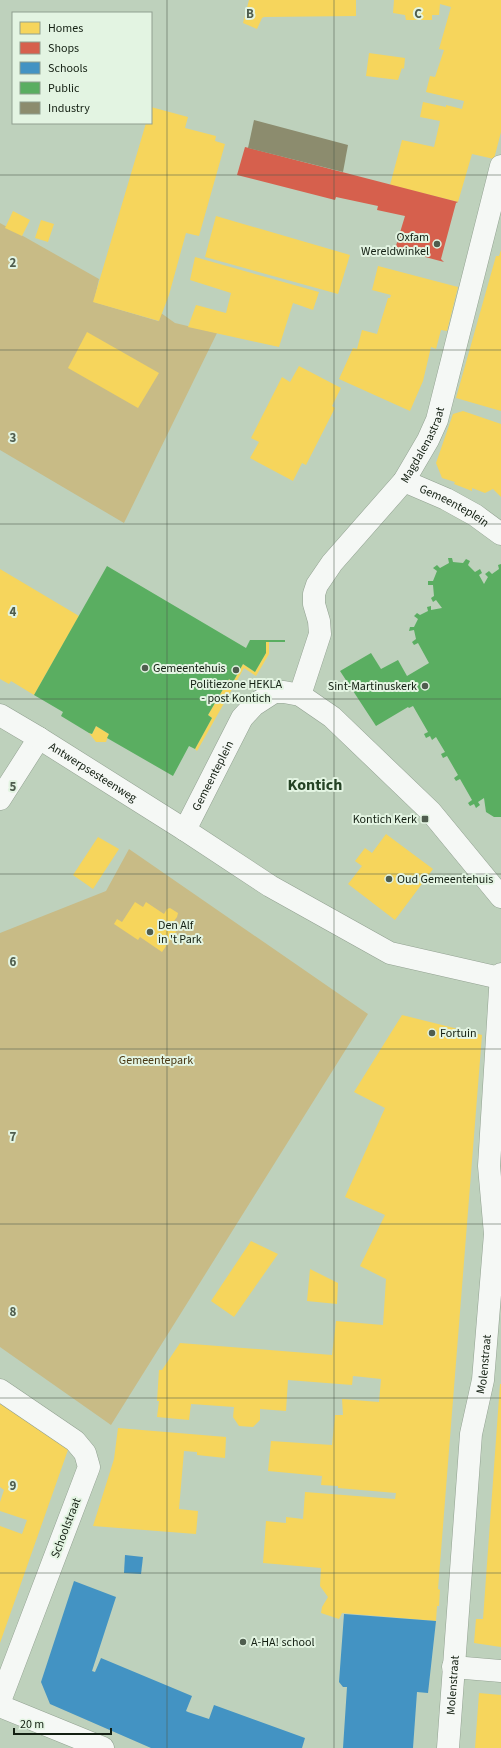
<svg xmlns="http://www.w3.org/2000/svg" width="501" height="1748" font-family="'Source Sans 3',sans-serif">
<rect width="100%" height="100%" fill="#bed1bc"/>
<g fill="#c8bb86">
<polygon points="0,223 99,279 94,302 158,321 161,313 175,323 217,333 124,523 0,450"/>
<polygon points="129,849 368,1014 111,1425 0,1347 0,933 106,891"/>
</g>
<g fill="#f6d55c">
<polygon points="249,0 356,0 356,16 264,17 262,18 257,29 243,23"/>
<polygon points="394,0 501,0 501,132 494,159 472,154 458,202 390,185 402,140 434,147 440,121 420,117 423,102 446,107 446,105 462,109 464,101 426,92 430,76 435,77 444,50 439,49 451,7 440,4 439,15 432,15 432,20 406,20 405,15 393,13"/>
<polygon points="369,53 405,58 404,69 402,68 398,80 366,76"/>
<polygon points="151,107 188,117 185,128 216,136 215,141 225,144 199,236 186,233 169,295 159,321 93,302 146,123 151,123"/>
<polygon points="13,211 30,220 22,236 5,228"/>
<polygon points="216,216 350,255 338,294 205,257"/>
<polygon points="41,220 54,224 48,242 35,238"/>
<polygon points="501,250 501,411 456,398 496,256 499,256"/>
<polygon points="195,257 319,292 313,310 293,303 279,347 188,327 196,305 226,313 231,293 190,280"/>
<polygon points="378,266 458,287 447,331 441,330 436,349 431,347 423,381 410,411 339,379 353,348 357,349 362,330 377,334 388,298 390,298 391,295 372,290"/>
<polygon points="87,332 159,373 138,408 68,368"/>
<polygon points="299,366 341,388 332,406 335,408 306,465 302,463 293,481 250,458 259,442 251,438 282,377 290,382"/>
<polygon points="463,411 501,424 501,497 493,489 485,493 472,488 472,491 454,484 455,482 442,478 436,463 453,414"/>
<polygon points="0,569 79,616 34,695 11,681 9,684 0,679"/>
<polygon points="269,641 269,654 256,676 244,668 197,751 195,749 212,718 208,715 229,679 233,682 243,664 255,672 266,653 266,642"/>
<polygon points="96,726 109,734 106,742 96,742 89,733 92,734"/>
<polygon points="386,834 433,869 395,920 348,884 362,866 355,861 365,848 372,853"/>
<polygon points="98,837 119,849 93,889 73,875"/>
<polygon points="135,902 143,907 146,902 164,914 167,909 170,908 178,913 177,917 174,921 180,926 162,952 140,937 138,940 114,924 117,919 122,922"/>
<polygon points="402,1015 482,1035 438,1589 440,1590 439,1606 437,1606 436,1621 342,1613 339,1619 321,1613 322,1607 328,1597 320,1586 321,1568 263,1563 266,1521 286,1523 286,1517 303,1519 305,1492 395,1499 396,1493 338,1488 338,1486 321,1485 322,1476 268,1471 271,1441 332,1445 335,1415 343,1415 342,1399 379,1402 381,1379 353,1376 352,1385 288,1380 286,1411 260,1409 260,1420 253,1427 239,1426 233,1417 234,1407 191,1404 189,1420 157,1417 159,1401 157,1401 159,1370 162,1370 180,1343 332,1355 336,1321 383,1325 386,1279 360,1266 385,1215 345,1197 385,1108 354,1092"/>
<polygon points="251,1241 278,1254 234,1317 211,1301"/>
<polygon points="310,1269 338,1283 337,1304 307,1301"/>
<polygon points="500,1384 501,1384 501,1647 474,1643 476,1619 483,1619"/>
<polygon points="0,1398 69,1447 0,1643 0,1526 22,1534 27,1520 0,1511 0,1502 4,1490 0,1487"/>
<polygon points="118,1428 226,1437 225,1458 197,1455 197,1452 184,1451 179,1509 198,1511 196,1534 93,1526 114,1459"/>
<polygon points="479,1693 501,1695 501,1748 475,1748"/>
</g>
<polygon fill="#d6604d" points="245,147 458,202 456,203 441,259 444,262 395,249 405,216 377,210 378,206 336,197 335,200 237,175"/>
<g fill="#4393c3">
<polygon points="125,1555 143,1557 141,1574 124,1573"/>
<polygon points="74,1581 116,1597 92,1671 95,1672 101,1658 192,1696 186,1711 188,1712 209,1719 214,1705 305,1738 302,1748 151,1748 50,1704 41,1682"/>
<polygon points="344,1614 436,1621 428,1693 417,1692 413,1748 343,1748 347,1687 343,1687 339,1682"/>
</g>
<g fill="#5aae61">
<polygon points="448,558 452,558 453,562 463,563 466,559 470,561 468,565 475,572 480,569 482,573 479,575 484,584 488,577 485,574 489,571 492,574 499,569 498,565 501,564 501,817 494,817 486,812 484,798 478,802 480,805 476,808 474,804 470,806 468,803 472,800 460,779 456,781 454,778 458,775 447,756 443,758 441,754 445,752 436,737 432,740 430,736 426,738 424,734 428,732 413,706 409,708 408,707 376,726 340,671 371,653 381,669 398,660 407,676 429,663 418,643 414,645 412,642 416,639 414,630 409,631 410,627 414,627 418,619 414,616 417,613 420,615 428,611 427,607 431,606 431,610 442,608 436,600 433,602 431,598 434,596 433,585 428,585 428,581 433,581 437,571 433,568 437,565 440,568 449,563"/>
<polygon points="107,566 246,648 250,640 285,640 285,642 266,642 266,653 255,672 243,664 233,682 229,679 208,715 212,718 195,749 189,746 173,776 107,738 109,734 96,726 92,734 89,733 61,716 63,712 34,695"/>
</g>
<polygon fill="#8c8c6e" points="254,120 348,145 343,172 248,148"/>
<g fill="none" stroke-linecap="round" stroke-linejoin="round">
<g stroke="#92a191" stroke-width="23">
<g id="minor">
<path id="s1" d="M 404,481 L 446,499 L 475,515 L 501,534"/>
<path id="s2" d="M 300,695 L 320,634 L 319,621 L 314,604 L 314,594 L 317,585 L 332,563 L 404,481 L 428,440 L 437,420 L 501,166"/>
<polyline points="0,799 39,738"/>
<path id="s3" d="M 185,830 L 242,718 L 254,705 L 274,692 L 284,692 L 300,695 L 332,717 L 431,812 L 501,897"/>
<polyline points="0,1390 75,1441 85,1453 89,1467 0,1701"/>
<polyline points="453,1667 501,1671"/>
<polyline points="0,1706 103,1748"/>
</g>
</g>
<g stroke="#92a191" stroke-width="23">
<g id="tertiary">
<path id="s4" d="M 0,715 L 39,738 L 185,830 L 270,886 L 390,953 L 500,978"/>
<path id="s5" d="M 448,1748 L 471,1434 L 483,1380 L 495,1234 L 489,1166 L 501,974"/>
</g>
</g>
<use href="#minor" stroke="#f5f8f5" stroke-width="22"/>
<use href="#tertiary" stroke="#f5f8f5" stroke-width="22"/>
</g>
<path fill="none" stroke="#4f5d4e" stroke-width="1" stroke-opacity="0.55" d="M 167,0 L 167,1748M 334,0 L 334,1748M 0,175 L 501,175M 0,350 L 501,350M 0,524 L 501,524M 0,699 L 501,699M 0,874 L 501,874M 0,1049 L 501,1049M 0,1224 L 501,1224M 0,1398 L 501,1398M 0,1573 L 501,1573"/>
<g fill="#4f5d4e" stroke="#e3f4e2" stroke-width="1.5">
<circle cx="437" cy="244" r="4"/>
<circle cx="145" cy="668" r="4"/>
<circle cx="236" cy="670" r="4"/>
<circle cx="425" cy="686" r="4"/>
<rect x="421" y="815" width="8" height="8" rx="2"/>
<circle cx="389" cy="879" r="4"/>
<circle cx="150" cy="932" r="4"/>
<circle cx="432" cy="1033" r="4"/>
<circle cx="243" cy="1642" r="4"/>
</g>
<g text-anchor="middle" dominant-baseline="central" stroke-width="4" stroke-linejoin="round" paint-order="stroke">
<g font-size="12" fill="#131f12" stroke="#e3f4e2" text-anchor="start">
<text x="429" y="237" text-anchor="end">Oxfam<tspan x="429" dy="14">Wereldwinkel</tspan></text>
<text x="153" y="668">Gemeentehuis</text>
<text x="236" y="684" text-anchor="middle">Politiezone HEKLA<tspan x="236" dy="14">- post Kontich</tspan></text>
<text x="417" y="686" text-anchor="end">Sint-Martinuskerk</text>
<text x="417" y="819" text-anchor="end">Kontich Kerk</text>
<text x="397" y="879">Oud Gemeentehuis</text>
<text x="158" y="925">Den Alf<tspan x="158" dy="14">in 't Park</tspan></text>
<text x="440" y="1033">Fortuin</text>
<text x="251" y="1642">A-HA! school</text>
</g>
<g font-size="12" fill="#131f12" stroke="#e3f4e2">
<text stroke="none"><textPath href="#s2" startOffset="291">Magdalenastraat</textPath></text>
<text stroke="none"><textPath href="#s1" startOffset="56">Gemeenteplein</textPath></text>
<text stroke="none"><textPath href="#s4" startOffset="109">Antwerpsesteenweg</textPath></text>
<text stroke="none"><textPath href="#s3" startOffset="61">Gemeenteplein</textPath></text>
<text stroke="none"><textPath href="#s5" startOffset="386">Molenstraat</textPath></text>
<text transform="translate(66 1528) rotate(-69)">Schoolstraat</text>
<text stroke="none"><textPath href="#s5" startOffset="63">Molenstraat</textPath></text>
</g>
<g font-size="12" fill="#483713" stroke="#e3f4e2">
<text x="156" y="1060">Gemeentepark</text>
</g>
<g font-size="16" font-weight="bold" fill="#254325" stroke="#e3f4e2">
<text x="315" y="785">Kontich</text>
</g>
</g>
<g font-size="13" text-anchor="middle" font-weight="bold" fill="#4f5d4e" stroke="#e3f4e2" stroke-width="4" stroke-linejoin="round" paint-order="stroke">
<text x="250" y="18">B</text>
<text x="418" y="18">C</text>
<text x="13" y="267">2</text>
<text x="13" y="442">3</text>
<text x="13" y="616">4</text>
<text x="13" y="791">5</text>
<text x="13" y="966">6</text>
<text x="13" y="1141">7</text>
<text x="13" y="1316">8</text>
<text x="13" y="1490">9</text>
</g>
<rect x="12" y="12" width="140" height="112" fill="#e3f4e2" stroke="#909f8f"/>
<rect x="20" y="22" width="20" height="12" fill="#f6d55c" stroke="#909f8f"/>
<text x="48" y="32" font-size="12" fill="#131f12">Homes</text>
<rect x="20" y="42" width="20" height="12" fill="#d6604d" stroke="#909f8f"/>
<text x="48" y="52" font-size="12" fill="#131f12">Shops</text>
<rect x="20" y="62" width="20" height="12" fill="#4393c3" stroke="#909f8f"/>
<text x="48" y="72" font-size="12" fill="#131f12">Schools</text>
<rect x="20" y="82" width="20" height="12" fill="#5aae61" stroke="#909f8f"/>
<text x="48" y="92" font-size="12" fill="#131f12">Public</text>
<rect x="20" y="102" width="20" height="12" fill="#8c8c6e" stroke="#909f8f"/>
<text x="48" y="112" font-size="12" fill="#131f12">Industry</text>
<path d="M14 1728v6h97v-6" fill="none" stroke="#131f12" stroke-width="2"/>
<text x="20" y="1728" font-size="12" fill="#131f12" stroke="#e3f4e2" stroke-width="3" paint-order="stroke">20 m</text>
</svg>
